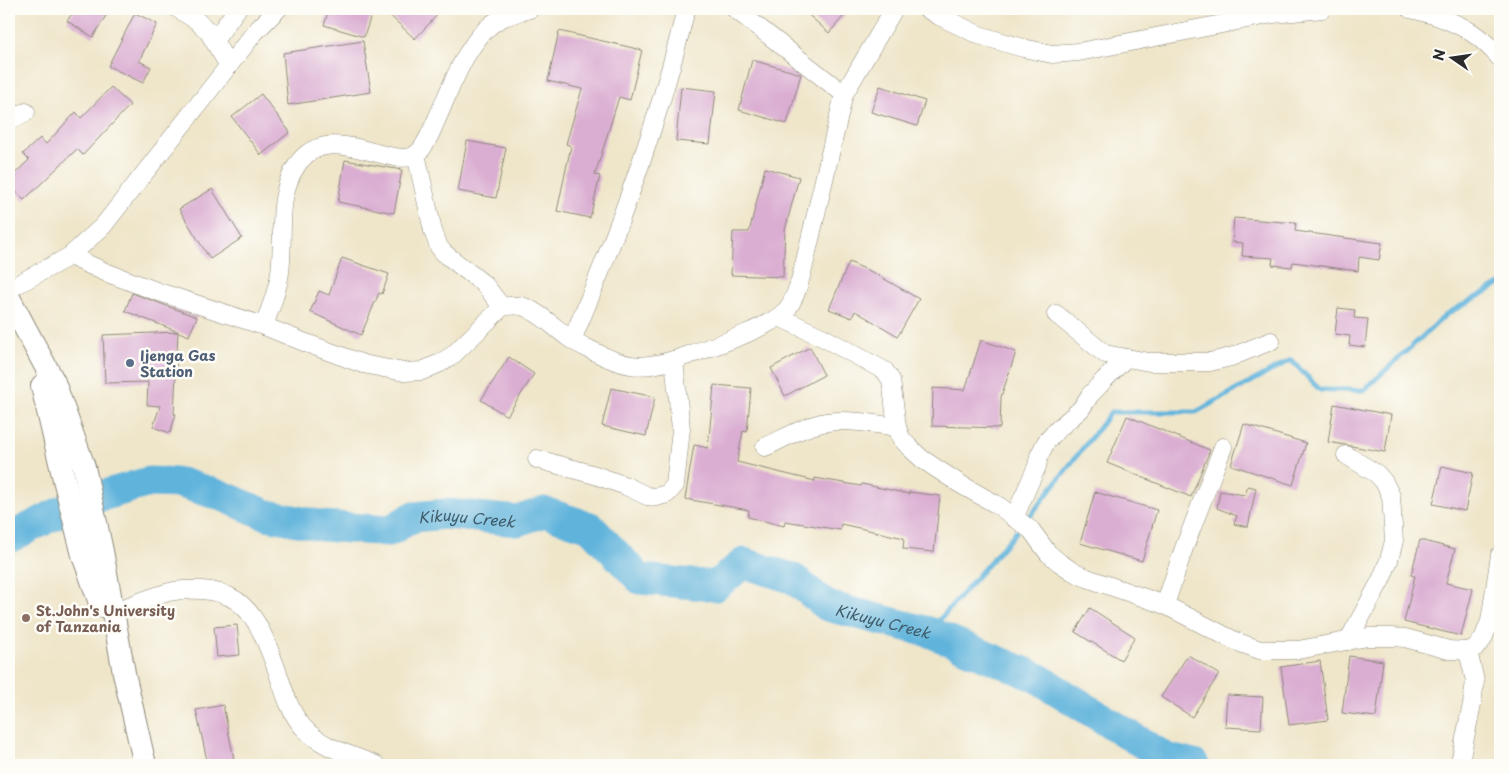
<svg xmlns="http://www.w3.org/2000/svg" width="1509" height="774" font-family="'Playpen Sans',sans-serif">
<rect width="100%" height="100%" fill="#fdfcf7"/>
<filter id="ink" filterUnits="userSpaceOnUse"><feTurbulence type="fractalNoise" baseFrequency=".02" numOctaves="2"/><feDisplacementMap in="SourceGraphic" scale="10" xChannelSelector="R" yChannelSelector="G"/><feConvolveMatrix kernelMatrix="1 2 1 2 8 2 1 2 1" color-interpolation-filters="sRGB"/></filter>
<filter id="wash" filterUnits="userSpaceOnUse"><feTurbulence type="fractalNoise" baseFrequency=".0096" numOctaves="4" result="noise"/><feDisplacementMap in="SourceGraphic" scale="20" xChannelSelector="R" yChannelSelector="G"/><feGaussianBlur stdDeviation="1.12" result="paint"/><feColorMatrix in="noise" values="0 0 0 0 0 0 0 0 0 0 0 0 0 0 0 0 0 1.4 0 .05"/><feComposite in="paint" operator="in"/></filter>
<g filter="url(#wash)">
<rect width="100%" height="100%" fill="#efe6ca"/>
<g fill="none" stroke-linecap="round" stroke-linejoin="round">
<g stroke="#60b4dc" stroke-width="5">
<polyline points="1030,516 1111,412 1196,412 1291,360 1320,390 1364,390 1447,314 1500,284"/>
<polyline points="929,632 1016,532"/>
</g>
<path stroke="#60b4dc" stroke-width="31" id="s1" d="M 9,538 L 62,511 L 101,496 L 149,482 L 181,483 L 225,497 L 267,515 L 323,526 L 389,531 L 413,517 L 447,514 L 517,521 L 544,512 L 590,527 L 640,579 L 715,586 L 744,563 L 794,579 L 827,606 L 929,632 L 1036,677 L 1166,758 L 1194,765"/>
</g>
<g id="blocks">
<g fill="#daadd2">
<polygon points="75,9 110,9 93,37 67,21"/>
<polygon points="329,9 373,9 364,37 324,25"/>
<polygon points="383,9 430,9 437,15 415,39"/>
<polygon points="802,9 850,9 829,33"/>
<polygon points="135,13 157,24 139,61 151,67 143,83 108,66"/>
<polygon points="559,31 642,50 630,100 619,97 595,175 600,176 590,218 557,211 571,146 566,144 582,89 548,81"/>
<polygon points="363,41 371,92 288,105 283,53"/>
<polygon points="752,60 801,74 787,124 739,110"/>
<polygon points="880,86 925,101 917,126 871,112"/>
<polygon points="111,87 130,105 83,155 77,149 24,200 9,184 9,179 29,160 23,154 40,138 46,144 76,112 81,118"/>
<polygon points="681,87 716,91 710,144 676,141"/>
<polygon points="261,94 290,132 261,155 232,117"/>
<polygon points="467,141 506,148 496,198 458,191"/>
<polygon points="345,160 402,170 394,213 338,202"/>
<polygon points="765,168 799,177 785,230 783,277 731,275 733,232 749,232"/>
<polygon points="212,189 242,238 210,259 179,209"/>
<polygon points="1234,218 1296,223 1295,231 1382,243 1379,260 1359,257 1358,271 1293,262 1292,267 1272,265 1273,258 1242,256 1243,243 1232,242"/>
<polygon points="342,258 389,274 382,294 379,293 361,335 310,312 319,291 329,295"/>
<polygon points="849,262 874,273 919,299 898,336 855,311 852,318 829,309"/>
<polygon points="132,293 197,317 189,336 125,311"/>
<polygon points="1338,308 1355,310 1354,318 1368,319 1365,347 1349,345 1350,336 1335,334"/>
<polygon points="178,332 174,414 176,414 170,433 153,427 160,406 147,405 148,382 105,383 103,335"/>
<polygon points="981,340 1016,352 1001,397 1000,428 932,426 933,388 965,390"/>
<polygon points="810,347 824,375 785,396 771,368"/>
<polygon points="509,357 534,374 507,416 481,400"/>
<polygon points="714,385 751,388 747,432 743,431 737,462 815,481 815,478 861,486 862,484 909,494 909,492 940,496 934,552 903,549 904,538 841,524 840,530 785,521 784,526 748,517 749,510 685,499 694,445 708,448"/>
<polygon points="611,388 655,397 646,436 602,426"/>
<polygon points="1334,404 1391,415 1385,452 1328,442"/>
<polygon points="1127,416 1210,450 1191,497 1107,463"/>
<polygon points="1244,424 1306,443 1293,485 1231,465"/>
<polygon points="1442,466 1473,473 1465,511 1433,504"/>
<polygon points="1248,486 1256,488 1248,527 1234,524 1237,516 1217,508 1220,491 1245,495"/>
<polygon points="1095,492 1157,510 1142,561 1080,543"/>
<polygon points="1420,540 1455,549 1446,583 1473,589 1461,636 1404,622 1415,576 1411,575"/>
<polygon points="1090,608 1135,637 1121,660 1075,632"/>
<polygon points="237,625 240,655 217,657 214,627"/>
<polygon points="1188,655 1219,674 1192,717 1161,697"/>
<polygon points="1349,656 1383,661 1376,717 1342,713"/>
<polygon points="1320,661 1328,720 1289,725 1281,667"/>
<polygon points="1227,695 1263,697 1261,729 1225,727"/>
<polygon points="223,705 234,759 208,765 196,710"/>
</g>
</g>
</g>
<g filter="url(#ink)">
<use href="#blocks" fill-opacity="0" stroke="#8d887a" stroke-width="1"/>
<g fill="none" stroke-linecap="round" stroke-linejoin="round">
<g stroke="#8d887a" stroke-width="19">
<g id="minor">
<polyline points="178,9 196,20 208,31 229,66"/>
<polyline points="735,9 844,94"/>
<polyline points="927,9 939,16 979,35 1023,48 1052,54 1079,52 1273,14 1322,9"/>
<path d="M 1410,9 C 1418,10 1426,13 1434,15 C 1464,26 1479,34 1500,58"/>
<polyline points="214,41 237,9"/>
<polyline points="9,121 26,112"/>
<polyline points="416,154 433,231 439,247 444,253 485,285 502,307"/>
<path d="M 70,256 L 105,272 L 156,291 L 264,326 L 306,343 L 363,364 L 404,372 L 422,371 L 440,363 L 453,355 L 502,307 C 508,306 515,305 521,306 C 536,309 556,329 569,338 C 576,343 585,347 593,351 C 624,367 639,370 674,360 C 699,351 774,328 788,308 C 797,295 801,277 805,261 L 844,94 L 894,9"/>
<polyline points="9,289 70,256 103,226 255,32 278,9"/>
<polyline points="1056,314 1105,354 1149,362 1210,362 1231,357 1271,341"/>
<polyline points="779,317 824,338 885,371 891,380 897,427 901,438 909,447 922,459 960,484 999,506 1031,530 1048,553 1060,563 1072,571 1087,578 1165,605 1235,641 1260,650 1298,650 1368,637 1392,637 1405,638 1449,650 1469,651 1476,647 1483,639 1490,621 1500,555"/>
<path d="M 264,326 C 270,308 278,291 280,272 C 285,236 275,197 297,165 C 328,118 393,172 417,154 C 426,146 431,132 436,121 C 450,90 469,33 502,18 C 510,14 521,12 530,9"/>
<path d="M 572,340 C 618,233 659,122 686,9"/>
<path d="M 765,447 C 785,438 806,425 827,422 C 850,419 875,424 897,427"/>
<polyline points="1346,455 1377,474 1384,482 1391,496 1394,541 1389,560 1381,580 1348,641"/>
<polyline points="537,459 595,475 626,486 647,496 656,497 667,494 675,485 681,429 674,360"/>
<polyline points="1014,518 1037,466 1039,456 1046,442 1058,429 1081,409 1090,395 1105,379 1126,358"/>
<polyline points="1165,605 1184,548 1223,447"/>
<path d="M 113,612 C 130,606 157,594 174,591 C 196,588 226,589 243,606 C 259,621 267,644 275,665 C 283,686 288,710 303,727 C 321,748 352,755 376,765"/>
<polyline points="1460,762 1472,704 1475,681 1468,651"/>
</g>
</g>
<g stroke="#8d887a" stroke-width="24">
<g id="tertiary">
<polyline points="9,298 54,382 84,467 102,551 124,673 145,765"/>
<polyline points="42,386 62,471 83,555 101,606"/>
</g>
</g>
<use href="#minor" stroke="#fff" stroke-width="18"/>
<use href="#tertiary" stroke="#fff" stroke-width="22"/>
</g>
</g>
<circle fill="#5c6f8a" stroke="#fdfcf7" stroke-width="2" cx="130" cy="363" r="5"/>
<circle fill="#8d6e63" stroke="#fdfcf7" stroke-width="2" cx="26" cy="618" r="5"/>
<g text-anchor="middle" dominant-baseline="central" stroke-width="5" stroke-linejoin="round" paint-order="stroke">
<g font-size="14" font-weight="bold" fill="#4e5e75" stroke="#fdfcf7" text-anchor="start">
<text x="140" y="355">Ijenga Gas<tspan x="140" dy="16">Station</tspan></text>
</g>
<g font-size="14" font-weight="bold" fill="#785e54" stroke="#fdfcf7" text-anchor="start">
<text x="36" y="610">St.John's University<tspan x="36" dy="16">of Tanzania</tspan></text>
</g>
<g font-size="15" font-style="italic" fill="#3e5b69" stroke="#fdfcf7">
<text stroke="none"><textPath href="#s1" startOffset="480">Kikuyu Creek</textPath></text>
<text stroke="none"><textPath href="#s1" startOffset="945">Kikuyu Creek</textPath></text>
</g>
</g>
<rect width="1509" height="774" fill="none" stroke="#fdfcf7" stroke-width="30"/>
<g transform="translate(1452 58) rotate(283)" stroke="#fdfcf7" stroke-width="4" paint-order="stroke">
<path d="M0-4L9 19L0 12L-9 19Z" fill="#2b2b2b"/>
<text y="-8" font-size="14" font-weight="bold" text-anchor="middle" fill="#2b2b2b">N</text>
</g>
</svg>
